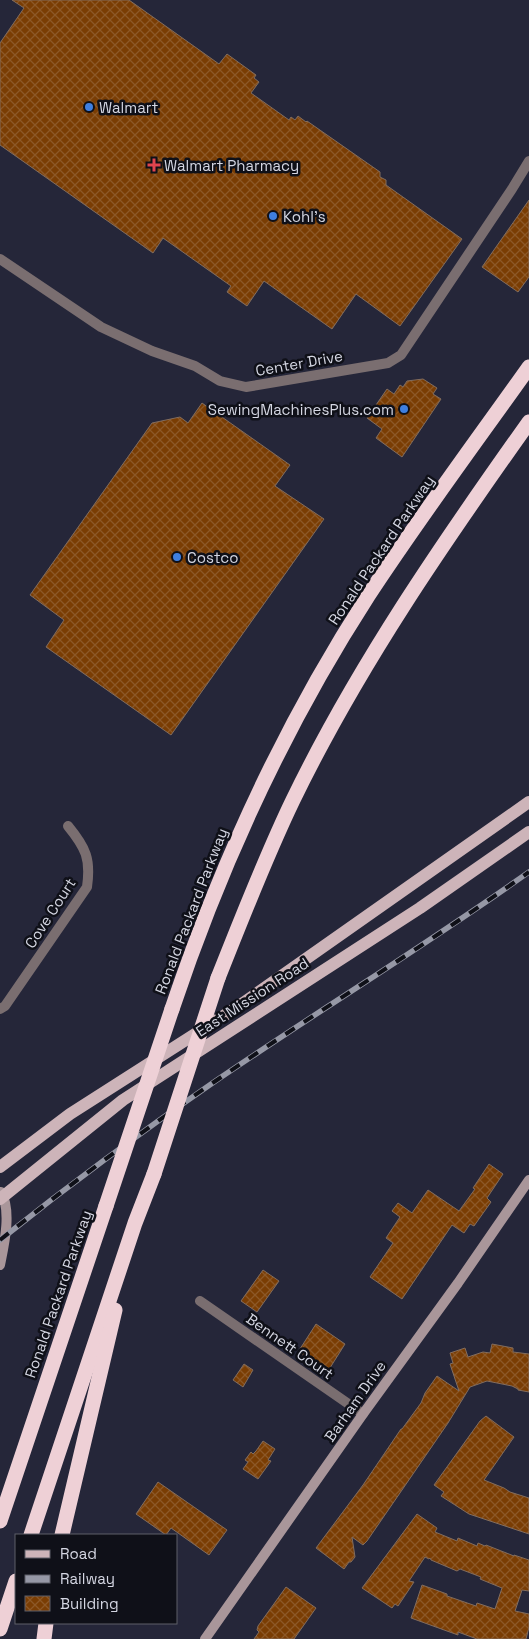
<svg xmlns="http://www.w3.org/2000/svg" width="529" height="1639" font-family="'Space Grotesk',sans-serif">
<defs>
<pattern id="building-cross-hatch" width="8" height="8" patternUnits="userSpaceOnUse" patternTransform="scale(1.25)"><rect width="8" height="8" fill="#7a3d03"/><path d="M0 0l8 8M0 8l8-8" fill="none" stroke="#8c5827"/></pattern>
</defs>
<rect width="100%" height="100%" fill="#252639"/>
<g fill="url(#building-cross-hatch)" stroke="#816c5e">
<polygon points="12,0 129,0 219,64 227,54 256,75 254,78 259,82 251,93 289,120 291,117 295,120 298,116 306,122 307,121 380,172 380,177 386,180 386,185 462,239 400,326 356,294 332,329 264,281 247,306 227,292 231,286 163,238 153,253 0,145 0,43 24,8"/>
<polygon points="529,200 529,277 518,292 482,267"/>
<polygon points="423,379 437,388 433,394 441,399 402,457 376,438 382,429 367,418 387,389 394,394 400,385 403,387 407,381"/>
<polygon points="202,403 290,465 275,486 324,519 171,735 46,647 64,620 30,595 152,423 180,417 188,423"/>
<polygon points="489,1164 503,1174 487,1198 491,1202 474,1226 470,1224 464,1233 452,1225 402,1299 370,1277 393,1243 386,1238 400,1217 392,1211 398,1203 412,1213 428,1190 459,1211 475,1189 473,1188"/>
<polygon points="263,1270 279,1281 257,1312 241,1301"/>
<polygon points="316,1324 345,1344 328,1371 298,1352"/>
<polygon points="492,1344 513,1348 513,1352 529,1354 529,1392 518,1390 518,1389 512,1386 487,1381 470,1387 448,1423 367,1541 363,1545 352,1537 355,1557 351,1562 349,1562 344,1569 316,1548 363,1485 401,1429 402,1429 421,1403 425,1393 437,1376 459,1391 450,1364 453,1363 450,1353 465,1348 468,1357 483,1352 490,1353"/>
<polygon points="244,1364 253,1370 243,1387 233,1380"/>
<polygon points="486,1416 514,1437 484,1480 504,1488 510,1492 529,1498 529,1534 469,1514 441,1496 444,1492 434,1485 480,1421"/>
<polygon points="263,1441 275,1449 268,1460 271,1461 258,1479 243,1469 248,1462 245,1460 251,1452 253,1454 256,1451"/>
<polygon points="158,1482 227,1530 209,1555 171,1528 166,1535 136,1514"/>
<polygon points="417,1514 437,1528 435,1532 457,1541 458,1538 477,1546 478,1543 485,1546 486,1545 514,1556 514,1555 529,1560 529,1591 522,1590 515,1611 529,1614 529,1627 526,1639 477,1639 458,1632 458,1635 411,1618 422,1585 447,1594 447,1596 476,1606 477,1603 495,1609 502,1588 480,1579 481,1577 460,1569 457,1571 431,1560 430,1558 429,1559 425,1557 409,1581 414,1582 398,1606 395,1604 392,1608 362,1588"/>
<polygon points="286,1587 316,1608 294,1639 254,1639 259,1632 257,1630 258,1626"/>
</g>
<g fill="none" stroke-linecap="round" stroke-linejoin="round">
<g stroke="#7a6e70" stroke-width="10">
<polyline points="0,259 101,327 152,351 195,366 220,381 246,387 388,363 401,355 512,189 529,161"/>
<path d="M 0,1009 L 5,1006 L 87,887 C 91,859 86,848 68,826"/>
<polyline points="200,1301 363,1414"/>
</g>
<g stroke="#a9969a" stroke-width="10">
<path d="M 0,1265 C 4,1245 12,1211 1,1192"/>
<polyline points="205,1639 363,1414 458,1283 529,1180"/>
</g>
<g stroke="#cdb4b9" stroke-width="12">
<polyline points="0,1167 70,1114 239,1006 529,802"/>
<polyline points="0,1199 123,1100 420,908 529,832"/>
</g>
<g stroke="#eed0d6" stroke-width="15">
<path d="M 218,978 C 242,918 265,858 293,800 C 358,666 443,543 529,422"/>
<path d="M 172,1009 C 221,863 284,726 368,596 C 419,518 475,443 529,367"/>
<polyline points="0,1521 106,1206"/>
<polyline points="31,1535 135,1223 154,1174"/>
<polyline points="62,1535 115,1310"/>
<polyline points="0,1629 16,1581"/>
<polyline points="44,1639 46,1623"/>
</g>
<g stroke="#9698a6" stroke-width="5.5">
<path id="rail" d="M 0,1240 C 69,1185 141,1132 214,1082 C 318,1011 426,945 529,872"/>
</g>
<use href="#rail" stroke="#0f1018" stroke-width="4" stroke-dasharray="11" stroke-linecap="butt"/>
<g stroke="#eed0d6" stroke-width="15">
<polyline points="154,1174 218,978"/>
<polyline points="106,1206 172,1009"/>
</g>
</g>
<g fill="#3f7fe0" stroke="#0f1018" stroke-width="2">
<circle cx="89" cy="107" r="5"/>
<circle cx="273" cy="216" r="5"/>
<circle cx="404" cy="409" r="5"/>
<circle cx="177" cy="557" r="5"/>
</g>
<path fill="#e0444e" stroke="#0f1018" stroke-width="2" d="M151.5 157.5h5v5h5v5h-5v5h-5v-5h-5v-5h5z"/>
<g text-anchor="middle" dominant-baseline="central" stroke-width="5" stroke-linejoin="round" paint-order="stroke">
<g font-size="15" fill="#d4d6e2" stroke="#0f1018" text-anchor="start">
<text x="99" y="107">Walmart</text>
<text x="164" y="165">Walmart Pharmacy</text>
<text x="283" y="216">Kohl's</text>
<text x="394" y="409" text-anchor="end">SewingMachinesPlus.com</text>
<text x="187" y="557">Costco</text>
</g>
<g font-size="15" fill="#d4d6e2" stroke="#0f1018">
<text transform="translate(299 363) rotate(-10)">Center Drive</text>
<text transform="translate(381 550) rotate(-56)">Ronald Packard Parkway</text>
<text transform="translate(191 911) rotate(-69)">Ronald Packard Parkway</text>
<text transform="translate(50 913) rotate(-57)">Cove Court</text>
<text transform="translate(252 997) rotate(-33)">East Mission Road</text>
<text transform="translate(58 1294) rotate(-71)">Ronald Packard Parkway</text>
<text transform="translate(290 1346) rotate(35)">Bennett Court</text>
<text transform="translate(355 1401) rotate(-55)">Barham Drive</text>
</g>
</g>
<rect x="15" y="1534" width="162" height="90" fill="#0f1018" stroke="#5e5f69"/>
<rect x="25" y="1550" width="25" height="8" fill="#cdb4b9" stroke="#5e5f69"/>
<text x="60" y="1559" font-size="15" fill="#d4d6e2">Road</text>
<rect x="25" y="1575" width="25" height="8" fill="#9698a6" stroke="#5e5f69"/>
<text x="60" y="1584" font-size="15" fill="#d4d6e2">Railway</text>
<rect x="25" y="1596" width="25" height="15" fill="url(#building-cross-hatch)" stroke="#5e5f69"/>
<text x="60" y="1609" font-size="15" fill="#d4d6e2">Building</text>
</svg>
